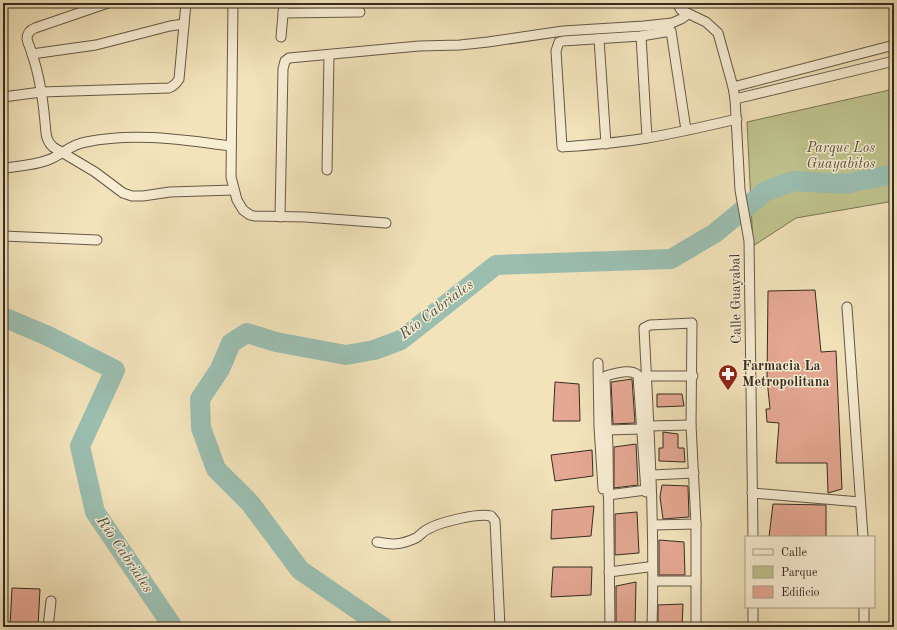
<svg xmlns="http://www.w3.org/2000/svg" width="897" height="630" font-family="'Old Standard TT',serif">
<rect width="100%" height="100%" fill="#f2e3bb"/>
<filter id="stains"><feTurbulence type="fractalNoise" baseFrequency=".005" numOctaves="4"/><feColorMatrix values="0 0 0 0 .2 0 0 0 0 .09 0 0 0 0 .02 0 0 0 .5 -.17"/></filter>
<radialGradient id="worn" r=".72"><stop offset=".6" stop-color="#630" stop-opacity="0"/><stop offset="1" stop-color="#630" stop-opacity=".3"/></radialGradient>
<polygon fill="#bfc38d" stroke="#7a7756" points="894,89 894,201 796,218 753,246 747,122"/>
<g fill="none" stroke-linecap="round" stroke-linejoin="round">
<g stroke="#9bbeb0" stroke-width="20">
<polyline points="3,317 48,336 115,370 80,446 95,512 173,627"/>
<polyline points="383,627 300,570 250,503 216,469 201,428 200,399 220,369 231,343 247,333 276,342 346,355 374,350 401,340 496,265 671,259 715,233 766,191 794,181 845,184 894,174"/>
</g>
</g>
<g fill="#e5a893" stroke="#352b20">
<polygon points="815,290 821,352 836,351 842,489 828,493 827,463 776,463 779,423 767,422 766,409 770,409 767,379 768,291"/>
<polygon points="632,379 635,423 613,424 611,382"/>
<polygon points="555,382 579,384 580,421 553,421"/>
<polygon points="657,394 682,394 684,406 657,407"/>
<polygon points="663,432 678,434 678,448 684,448 685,462 659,461 659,448 663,448"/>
<polygon points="636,444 638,485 614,488 614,447"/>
<polygon points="592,450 593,476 555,481 551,455"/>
<polygon points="662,485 688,486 689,517 663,519 660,497"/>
<polygon points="773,504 826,505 826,537 769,537"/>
<polygon points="594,506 591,536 551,539 552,510"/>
<polygon points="637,512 639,553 615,555 615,514"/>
<polygon points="659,540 684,542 685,575 659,575"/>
<polygon points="553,567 592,567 591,595 551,597"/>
<polygon points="636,582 635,627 616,627 616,586"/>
<polygon points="12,588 40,589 38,627 10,626"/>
<polygon points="683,604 682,627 658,627 658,605"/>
</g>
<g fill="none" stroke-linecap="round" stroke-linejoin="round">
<g stroke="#645947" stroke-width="11">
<g id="street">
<path d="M 108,3 L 35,28 C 30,30 27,33 27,39 C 28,44 31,49 32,54 C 39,74 43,100 45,122 C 46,131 45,140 53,147 L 95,172 L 123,193 L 132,196 L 143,196 L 170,192 L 234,190"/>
<polyline points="233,3 231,177 237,200 243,210 250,215 254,216 305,217 386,223"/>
<polyline points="677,3 681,10 706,22 718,33 733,87 735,99 740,190 749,241 753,537"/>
<polyline points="283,13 360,12"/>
<polyline points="641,36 647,138"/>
<polyline points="281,37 284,3"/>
<polyline points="599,39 606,144"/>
<polyline points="32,54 96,45 170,26 184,24"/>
<polyline points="733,87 894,45"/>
<path d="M 3,97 L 41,92 L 169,88 C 174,86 176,84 179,79 L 186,3"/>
<polyline points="735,99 894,61"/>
<path d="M 686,130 L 671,31 L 641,36 L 563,41 L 559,42 L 556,51 L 562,147 C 590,145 619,143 647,138 C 677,133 707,126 737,119"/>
<polyline points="327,170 329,55"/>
<path d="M 3,171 L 6,168 C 20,166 35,165 48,160 C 62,155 71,144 86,142 C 135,132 183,140 231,146"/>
<polyline points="280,217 283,69 285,61 289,58 419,46 460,45 488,42 563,31 644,26 672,23 681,19 688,14"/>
<polyline points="3,236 97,240"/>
<polyline points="847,307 863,537"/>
<polyline points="598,363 599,427 603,489"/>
<polyline points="646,376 693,376"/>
<polyline points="648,426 691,425"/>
<polyline points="607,430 641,429"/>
<polyline points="652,475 694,473"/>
<polyline points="752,493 860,502"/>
<polyline points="608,495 646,490"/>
<polyline points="653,525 696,524"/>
<path d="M 377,542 C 392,545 401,545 416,538 C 420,536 423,531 428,529 C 440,522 478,513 491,516 L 495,521 L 500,627"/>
<polyline points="609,572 648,567"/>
<polyline points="653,581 696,581"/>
<polyline points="753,607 753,627"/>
<polyline points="48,627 51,601"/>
<path d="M 610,627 L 608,449 L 605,380 L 606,376 L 609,375 C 618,373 630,369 638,375 L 646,492"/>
<path d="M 652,627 C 655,527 649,428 644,328 L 650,325 L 692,323 L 691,425 L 696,524 L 696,627"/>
<polyline points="864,627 864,607"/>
</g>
</g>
<use href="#street" stroke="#f7edd3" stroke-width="9"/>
</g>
<defs>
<g id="pharmacy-pin" transform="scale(1)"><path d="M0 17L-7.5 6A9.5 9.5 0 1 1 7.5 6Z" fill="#8f2418" stroke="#f7edd3"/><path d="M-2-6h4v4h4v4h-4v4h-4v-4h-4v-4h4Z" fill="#fff"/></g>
</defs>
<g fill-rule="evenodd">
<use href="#pharmacy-pin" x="728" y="374"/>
</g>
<g text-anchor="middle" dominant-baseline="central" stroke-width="3" stroke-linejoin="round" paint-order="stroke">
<g font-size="14" font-style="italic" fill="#58513b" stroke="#f7edd3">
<text x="841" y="148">Parque Los<tspan x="841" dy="16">Guayabitos</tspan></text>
</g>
<g font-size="14" fill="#352b20" stroke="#f7edd3">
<text transform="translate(736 299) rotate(-91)">Calle Guayabal</text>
</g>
<g font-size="14" font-weight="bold" fill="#352b20" stroke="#f7edd3" text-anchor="start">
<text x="742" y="366">Farmacia La<tspan x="742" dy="16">Metropolitana</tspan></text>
</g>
<g font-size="15" font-style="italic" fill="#4e5044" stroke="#f7edd3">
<text transform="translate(437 310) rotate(-37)">Río Cabriales</text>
<text transform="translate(124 555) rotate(56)">Río Cabriales</text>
</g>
</g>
<rect width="897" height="630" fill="none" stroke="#f2e3bb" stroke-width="16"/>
<rect x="4" y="4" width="889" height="622" fill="none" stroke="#352b20" stroke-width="2"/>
<rect x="8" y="8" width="881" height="614" fill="none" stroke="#352b20"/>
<rect x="745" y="536" width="130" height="72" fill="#f7edd3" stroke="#a99f8b"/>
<rect x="753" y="549" width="20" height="6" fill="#f7edd3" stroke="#a99f8b"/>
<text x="781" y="556" font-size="12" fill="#352b20">Calle</text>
<rect x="753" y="566" width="20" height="12" fill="#bfc38d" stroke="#a99f8b"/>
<text x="781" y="576" font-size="12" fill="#352b20">Parque</text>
<rect x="753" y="586" width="20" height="12" fill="#e5a893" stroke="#a99f8b"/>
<text x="781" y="596" font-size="12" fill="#352b20">Edificio</text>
<rect width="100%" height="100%" filter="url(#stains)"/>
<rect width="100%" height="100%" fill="url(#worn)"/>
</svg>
